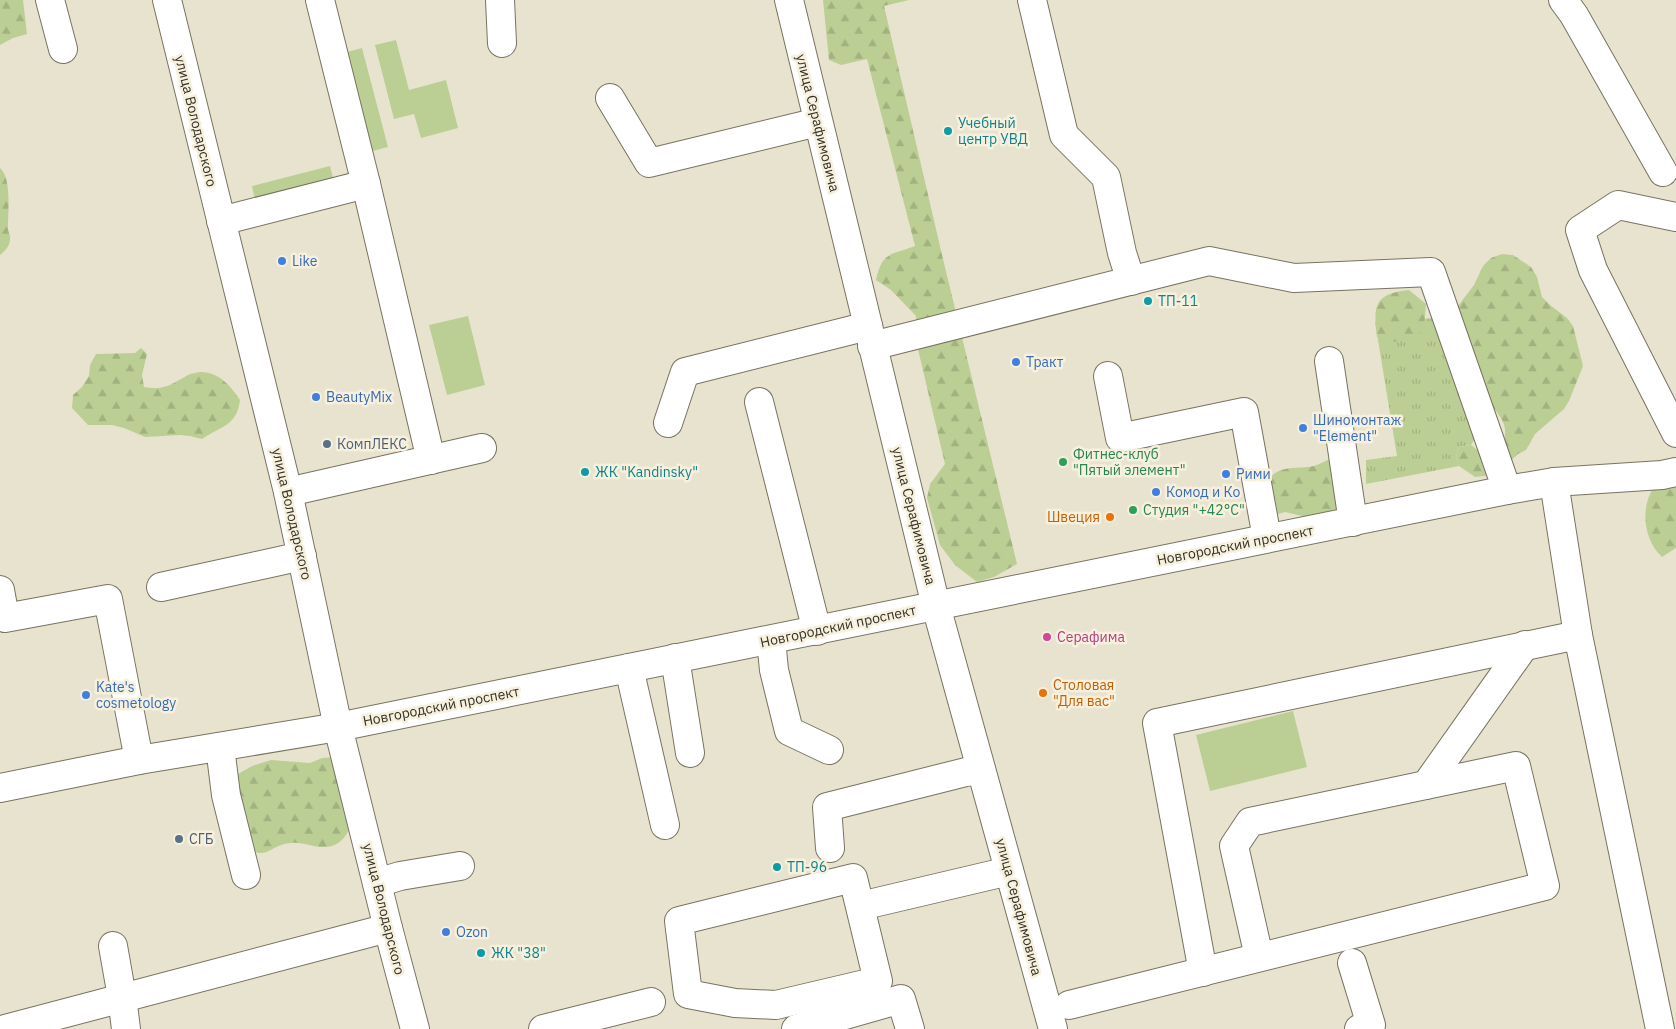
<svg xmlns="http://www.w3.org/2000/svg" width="1676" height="1029" font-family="'IBM Plex Sans',sans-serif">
<defs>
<pattern id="grass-tufts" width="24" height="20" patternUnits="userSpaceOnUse" patternTransform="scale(1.25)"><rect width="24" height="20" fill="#bbcf94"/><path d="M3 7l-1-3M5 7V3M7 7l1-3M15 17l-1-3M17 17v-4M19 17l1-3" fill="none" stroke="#a1b280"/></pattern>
<pattern id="forest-firs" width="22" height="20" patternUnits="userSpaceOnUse" patternTransform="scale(1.25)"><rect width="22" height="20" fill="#bbcf94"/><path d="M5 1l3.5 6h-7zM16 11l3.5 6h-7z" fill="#a1b280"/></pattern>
</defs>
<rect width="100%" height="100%" fill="#e8e3cf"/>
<polygon fill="url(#grass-tufts)" points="1435,318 1477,435 1471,445 1459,447 1456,457 1459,466 1366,484 1366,460 1397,456 1375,322"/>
<g fill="url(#forest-firs)">
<polygon points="0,0 23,0 27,34 13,38 0,45"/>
<path d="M 823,0 L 909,0 L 884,6 L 943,259 L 1017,564 L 994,577 L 977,582 L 955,565 L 940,545 L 927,498 L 930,484 L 945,464 L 917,345 L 916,316 L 891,290 L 876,280 C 882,251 892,255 915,246 L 867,59 L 841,65 L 829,60 Z"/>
<path d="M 0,168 C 12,178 8,213 8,228 C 8,232 11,236 10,239 C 10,246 5,251 0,255 Z"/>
<path d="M 1502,254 L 1513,255 L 1531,267 L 1537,277 L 1542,297 L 1550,305 L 1567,318 L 1573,326 L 1583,366 L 1569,401 L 1564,409 L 1535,434 L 1526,450 L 1518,454 L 1503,468 L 1485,476 L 1475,477 L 1459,466 L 1456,457 L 1459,447 L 1471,445 L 1480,452 L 1499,449 C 1511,431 1504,420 1491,405 L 1458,316 L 1458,306 L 1474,285 L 1483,266 L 1491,258 Z"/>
<path d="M 1409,290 L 1426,304 L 1424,327 L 1416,337 L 1394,342 L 1377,337 C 1373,305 1374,294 1409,290 Z"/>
<path d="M 141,348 L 147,354 L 142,375 L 144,387 C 164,391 172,384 188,375 C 192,373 196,373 200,372 C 219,372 230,385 240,400 C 237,426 221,426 202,439 L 190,436 L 180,435 L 145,437 L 124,428 L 112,425 L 88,425 L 72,408 L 73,395 L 82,387 L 89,376 L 90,365 L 96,354 L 135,353 Z"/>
<path d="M 1335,457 L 1357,458 L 1363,487 L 1363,497 L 1359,505 L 1319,516 L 1302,516 L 1285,512 L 1252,522 C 1249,516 1247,509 1249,503 C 1253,492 1268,476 1279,471 C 1290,466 1302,469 1314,466 C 1321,464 1328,459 1335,457 Z"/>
<path d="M 1676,469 L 1676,548 L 1662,557 C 1642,539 1639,501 1659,481 C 1664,476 1671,473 1676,469 Z"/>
<path d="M 335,757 C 340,772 351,794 353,809 C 355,822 346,842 332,846 C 317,850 304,841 290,843 C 270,845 267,861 247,848 L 233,777 L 252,766 L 271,760 L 310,763 L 322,758 Z"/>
</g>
<g fill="#bbcf94">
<polygon points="396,40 409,90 446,80 458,128 421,138 414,114 394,119 375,45"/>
<polygon points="362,48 388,147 369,152 343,53"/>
<polygon points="330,166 335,186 256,206 252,186"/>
<polygon points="468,316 485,385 447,395 429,325"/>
<polygon points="1293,711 1307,767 1210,791 1196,735"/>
</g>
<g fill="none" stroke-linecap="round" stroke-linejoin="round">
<g stroke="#787361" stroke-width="30">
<g id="minor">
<polyline points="50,0 63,49"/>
<polyline points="167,0 288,492 338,727 388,928 415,1029"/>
<polyline points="320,0 366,184 431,460"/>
<polyline points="500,0 502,43"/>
<polyline points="789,0 936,606 1053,1029"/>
<polyline points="1032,0 1064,135 1106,177 1122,253 1131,281"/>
<polyline points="1563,0 1574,15 1663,172"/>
<polyline points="610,98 649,163 818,122"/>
<polyline points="1676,217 1618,205 1580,230 1593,270 1676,433"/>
<polyline points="221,221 366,184"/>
<polyline points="872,346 1209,261 1294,278 1431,272 1507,490"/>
<polyline points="1329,361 1353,522"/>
<polyline points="1108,376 1120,438 1244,412 1267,538"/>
<polyline points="759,402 817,631"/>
<polyline points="668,423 685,372 868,326"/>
<polyline points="1554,482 1578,635 1660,1029"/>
<polyline points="288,492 482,448"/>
<polyline points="161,587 302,556"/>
<polyline points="0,590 5,618 108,599 139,760"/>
<polyline points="771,640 774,670 789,731 829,750"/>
<polyline points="675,658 690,753"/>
<polyline points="629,668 665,825"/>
<polyline points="220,747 226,795 246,875"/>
<polyline points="1426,785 1525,645"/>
<polyline points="0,788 139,760 338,727 1507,490 1554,482 1662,475 1676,472"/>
<polyline points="830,848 827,807 966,772 981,770"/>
<polygon points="853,878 878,981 776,1005 735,1003 688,994 679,921"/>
<polyline points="377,883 400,876 460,866"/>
<polyline points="861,907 869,904 1009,871"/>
<polyline points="113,946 122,997 126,1029"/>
<polyline points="1352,963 1371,1025 1359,1029"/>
<polyline points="1203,972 1157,723 1578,635"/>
<polyline points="1069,1005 1545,886 1516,766 1250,822 1234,846 1259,957"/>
<polyline points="5,1029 388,928"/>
<polyline points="543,1029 651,1002"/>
<polyline points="796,1029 901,999 910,1029"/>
</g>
</g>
<use href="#minor" stroke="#fff" stroke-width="28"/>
</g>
<g fill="#0f9aa8" stroke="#f6f0dc" stroke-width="2">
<circle cx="948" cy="131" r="5"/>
<circle cx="1148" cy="301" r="5"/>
<circle cx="585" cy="472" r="5"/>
<circle cx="777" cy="867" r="5"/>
<circle cx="481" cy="953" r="5"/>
</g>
<g fill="#3f7fe0" stroke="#f6f0dc" stroke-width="2">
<circle cx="282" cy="261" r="5"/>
<circle cx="1016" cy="362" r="5"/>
<circle cx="316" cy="397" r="5"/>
<circle cx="1303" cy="428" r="5"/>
<circle cx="1226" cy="474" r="5"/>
<circle cx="1156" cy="492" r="5"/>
<circle cx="86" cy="695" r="5"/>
<circle cx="446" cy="932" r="5"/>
</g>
<g fill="#5c6f8a" stroke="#f6f0dc" stroke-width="2">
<circle cx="327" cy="444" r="5"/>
<circle cx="179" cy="839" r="5"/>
</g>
<g fill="#2e9e5b" stroke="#f6f0dc" stroke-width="2">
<circle cx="1063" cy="462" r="5"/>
<circle cx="1133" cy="510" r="5"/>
</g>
<g fill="#e8710a" stroke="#f6f0dc" stroke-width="2">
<circle cx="1110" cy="517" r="5"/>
<circle cx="1043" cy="693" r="5"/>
</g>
<circle fill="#d1479c" stroke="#f6f0dc" stroke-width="2" cx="1047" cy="637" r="5"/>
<g text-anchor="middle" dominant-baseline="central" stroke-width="5" stroke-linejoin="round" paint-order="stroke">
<g font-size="14" fill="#323028" stroke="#f6f0dc">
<text transform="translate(196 121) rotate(76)">улица Володарского</text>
<text transform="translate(818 123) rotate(76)">улица Серафимовича</text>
<text transform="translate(292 514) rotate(77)">улица Володарского</text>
<text transform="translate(914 516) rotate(76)">улица Серафимовича</text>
<text transform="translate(1235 545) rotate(-11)">Новгородский проспект</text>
<text transform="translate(838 626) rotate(-12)">Новгородский проспект</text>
<text transform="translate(441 706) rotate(-11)">Новгородский проспект</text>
<text transform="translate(1019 907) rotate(75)">улица Серафимовича</text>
<text transform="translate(384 909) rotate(76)">улица Володарского</text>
</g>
<g font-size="14" fill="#0d838f" stroke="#f6f0dc" text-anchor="start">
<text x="958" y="123">Учебный<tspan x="958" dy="16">центр УВД</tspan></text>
<text x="1158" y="301">ТП-11</text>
<text x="595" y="472">ЖК "Kandinsky"</text>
<text x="787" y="867">ТП-96</text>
<text x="491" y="953">ЖК "38"</text>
</g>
<g font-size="14" fill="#366cbe" stroke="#f6f0dc" text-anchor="start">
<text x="292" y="261">Like</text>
<text x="1026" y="362">Тракт</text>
<text x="326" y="397">BeautyMix</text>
<text x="1313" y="420">Шиномонтаж<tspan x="1313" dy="16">"Element"</tspan></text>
<text x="1236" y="474">Рими</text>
<text x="1166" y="492">Комод и Ко</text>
<text x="96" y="687">Kate's<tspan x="96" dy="16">cosmetology</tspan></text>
<text x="456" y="932">Ozon</text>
</g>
<g font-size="14" fill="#4e5e75" stroke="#f6f0dc" text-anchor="start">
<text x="337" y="444">КомпЛЕКС</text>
<text x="189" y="839">СГБ</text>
</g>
<g font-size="14" fill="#27864d" stroke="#f6f0dc" text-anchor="start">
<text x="1073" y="454">Фитнес-клуб<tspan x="1073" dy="16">"Пятый элемент"</tspan></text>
<text x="1143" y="510">Студия "+42°C"</text>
</g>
<g font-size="14" fill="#c56008" stroke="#f6f0dc" text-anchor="end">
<text x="1100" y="517">Швеция</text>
<text x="1053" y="685" text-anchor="start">Столовая<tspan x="1053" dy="16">"Для вас"</tspan></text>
</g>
<g font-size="14" fill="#b23c85" stroke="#f6f0dc" text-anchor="start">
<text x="1057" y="637">Серафима</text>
</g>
</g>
</svg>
